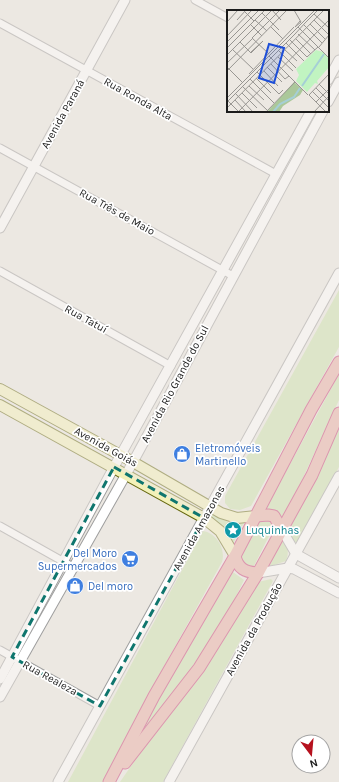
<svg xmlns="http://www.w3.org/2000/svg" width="339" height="782" font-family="Karla,sans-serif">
<rect width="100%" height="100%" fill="#ece8e2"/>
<g fill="#cbe3ab">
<polygon points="339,290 339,347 251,506 240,510 230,509 225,503 225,496"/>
<polygon points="339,374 339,400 283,521 264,512"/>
<polygon points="339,429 339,467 298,544 289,538 287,529"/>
<polygon points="212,514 230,523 244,523 234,542 224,529 209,519"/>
<polygon points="266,517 275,524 253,568 249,569 239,558 258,519"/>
<path d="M 203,531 C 217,533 226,550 222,562 L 137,715 L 103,782 L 68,782 Z"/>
<path d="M 283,536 C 287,545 290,551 286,561 L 265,568 Z"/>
<path d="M 233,572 L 244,580 C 216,640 176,692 135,744 L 140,731 Z"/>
<polygon points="271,579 273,581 163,782 120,782 258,582"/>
</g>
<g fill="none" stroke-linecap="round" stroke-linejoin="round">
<g stroke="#9f9f9f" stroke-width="9">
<g id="minor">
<polyline points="195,0 228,18"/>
<polyline points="0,23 276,174"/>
<polyline points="0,148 233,276"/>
<polyline points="0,271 171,366"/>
<polyline points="0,526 73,567"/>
<polyline points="0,650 100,706"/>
</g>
</g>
<g stroke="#9f9f9f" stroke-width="11">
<g id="tertiary">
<polyline points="328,80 339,60"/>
<polyline points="328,102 339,82"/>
<polyline points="0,228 125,0"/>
<polyline points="282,530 296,554 339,578"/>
<polyline points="258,573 288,568 294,569 339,593"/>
<polyline points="0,679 114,467 311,111"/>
<polyline points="0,697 133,462 323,111"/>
<polyline points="58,782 339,273"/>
<polyline points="169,782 339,476"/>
</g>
</g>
<g stroke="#65670e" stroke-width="12">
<g id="secondary">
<polyline points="0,389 133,462 221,513 237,518 256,516"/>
<polyline points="0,405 204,518 220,531 235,556"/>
</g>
</g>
<g stroke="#c73271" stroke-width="13">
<g id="trunk">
<polyline points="256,516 268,515 274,516 282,530"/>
<path d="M 235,556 C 238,569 245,572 258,573"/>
<polyline points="125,763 199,668 258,573 312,475 339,413"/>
<polyline points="109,782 154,696 235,556 311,410 339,362"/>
</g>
</g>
<use href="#minor" stroke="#fff" stroke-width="7"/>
<use href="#tertiary" stroke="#fff" stroke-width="9"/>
<use href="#secondary" stroke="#f3f1b9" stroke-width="10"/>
<use href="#trunk" stroke="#e8aca2" stroke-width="11"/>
</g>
<path d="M0 0H339V782H0ZM 114,467 L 204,518 L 100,706 L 12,657 Z" fill="#ece8e2" fill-opacity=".55" fill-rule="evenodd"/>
<path fill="none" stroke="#0f766e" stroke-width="3" stroke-dasharray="8 5" stroke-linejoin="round" d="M 114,467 L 204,518 L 100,706 L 12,657 Z"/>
<defs>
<g id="shop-disc" transform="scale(0.9)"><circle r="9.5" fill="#3f7fe0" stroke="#fff"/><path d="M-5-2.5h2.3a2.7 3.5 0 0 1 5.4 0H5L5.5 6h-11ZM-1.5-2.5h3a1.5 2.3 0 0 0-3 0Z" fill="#fff"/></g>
<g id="sight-disc" transform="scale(0.9)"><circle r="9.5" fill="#0f9aa8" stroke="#fff"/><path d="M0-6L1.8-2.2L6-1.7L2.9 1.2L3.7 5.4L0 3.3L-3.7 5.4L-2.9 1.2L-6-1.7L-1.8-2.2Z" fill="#fff"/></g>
<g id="supermarket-disc" transform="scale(0.9)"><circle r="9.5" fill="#3f7fe0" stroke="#fff"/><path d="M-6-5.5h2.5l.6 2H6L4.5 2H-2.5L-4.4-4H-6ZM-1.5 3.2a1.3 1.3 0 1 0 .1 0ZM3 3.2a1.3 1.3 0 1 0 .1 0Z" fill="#fff"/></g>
</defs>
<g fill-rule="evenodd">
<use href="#shop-disc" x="182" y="454"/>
<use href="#sight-disc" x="233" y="530"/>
<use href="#supermarket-disc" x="130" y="559"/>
<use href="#shop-disc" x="75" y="586"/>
</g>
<g text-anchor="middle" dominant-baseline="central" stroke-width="3.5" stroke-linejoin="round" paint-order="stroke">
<g font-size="11" fill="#1b1b1b" stroke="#fff">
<text transform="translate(138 99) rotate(29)">Rua Ronda Alta</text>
<text transform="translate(63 114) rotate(-61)">Avenida Paraná</text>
<text transform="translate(117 212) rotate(29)">Rua Três de Maio</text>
<text transform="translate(86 319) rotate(29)">Rua Tatuí</text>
<text transform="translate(175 384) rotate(-62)">Avenida Rio Grande do Sul</text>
<text transform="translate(106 447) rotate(29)">Avenida Goiás</text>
<text transform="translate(199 528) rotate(-61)">Avenida Amazonas</text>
<text transform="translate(254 629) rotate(-61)">Avenida da Produção</text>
<text transform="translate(50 678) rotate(29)">Rua Realeza</text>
</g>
<g font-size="11" fill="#366cbe" stroke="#fff" text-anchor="start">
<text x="195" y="448">Eletromóveis<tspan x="195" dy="13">Martinello</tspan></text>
<text x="117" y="553" text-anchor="end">Del Moro<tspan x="117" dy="13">Supermercados</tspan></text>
<text x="88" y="586">Del moro</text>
</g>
<g font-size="11" fill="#0d838f" stroke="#fff" text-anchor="start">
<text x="246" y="530">Luquinhas</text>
</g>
</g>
<g transform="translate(227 10)">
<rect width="102" height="102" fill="#ece8e2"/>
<path d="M 67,72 L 76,80 L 73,85 L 56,96 L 52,102 L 40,102 Z" fill="#abc89a"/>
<path d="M 89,40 L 96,42 L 102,49 L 102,57 L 90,71 L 91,74 L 88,73 L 80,82 L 69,71 L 72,65 L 69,59 Z" fill="#c1f4c1"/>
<path fill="none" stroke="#a5cfd6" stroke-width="2" d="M 75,76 L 97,44M 46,102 L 53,94 L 67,87 L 73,78"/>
<path fill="none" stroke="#989692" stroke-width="1" d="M 16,0 L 27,11M 67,0 L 74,12 L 68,17 L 73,11M 35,3 L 52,20M 87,4 L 102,18M 10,10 L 19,0M 28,10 L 40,21M 87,10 L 102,25 L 92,37M 0,12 L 11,0M 78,13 L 91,0M 23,14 L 35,26M 83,14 L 98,29M 77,15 L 95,33M 44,17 L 56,29M 71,17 L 102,48M 68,24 L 78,13M 71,24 L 88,40M 0,26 L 25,0M 25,28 L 53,0M 25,28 L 42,44M 62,29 L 80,47 L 91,37M 69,29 L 84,44M 0,32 L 32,0M 13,32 L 24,43 L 36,31 L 24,42M 59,33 L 77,51M 0,38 L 38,0M 5,39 L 26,59M 51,40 L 69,58M 58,40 L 70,51M 0,45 L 45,0 L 54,10M 42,46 L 81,85M 51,47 L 66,61M 0,53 L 25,29M 44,54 L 58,69 L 62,66M 0,57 L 15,72M 40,57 L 55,72M 0,61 L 60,0M 37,61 L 51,76M 30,62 L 52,84 L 56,80M 22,64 L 67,17M 29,68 L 44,83M 23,69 L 47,93M 92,74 L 102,84M 15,76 L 41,101M 22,76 L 37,90M 89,78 L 102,91M 85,81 L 102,98M 8,83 L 26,102M 15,83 L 30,98M 82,85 L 102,64M 82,85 L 99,102M 0,88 L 88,0M 8,90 L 19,102M 1,91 L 12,102M 0,92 L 68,24M 89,92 L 102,79M 0,98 L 97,0M 11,102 L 102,10M 39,102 L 68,72M 87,102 L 102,86"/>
<path fill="#1d4ed8" fill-opacity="0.15" stroke="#1d4ed8" stroke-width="2" d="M 42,34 L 57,38 L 47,73 L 32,68 Z"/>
<rect width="102" height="102" fill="none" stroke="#1b1b1b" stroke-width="2"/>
</g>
<g transform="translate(311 754) rotate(164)"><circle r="19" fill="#ffffff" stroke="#a4a4a4"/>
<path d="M0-3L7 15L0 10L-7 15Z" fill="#b6111e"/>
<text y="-6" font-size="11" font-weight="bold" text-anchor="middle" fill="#1b1b1b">N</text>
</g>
</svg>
